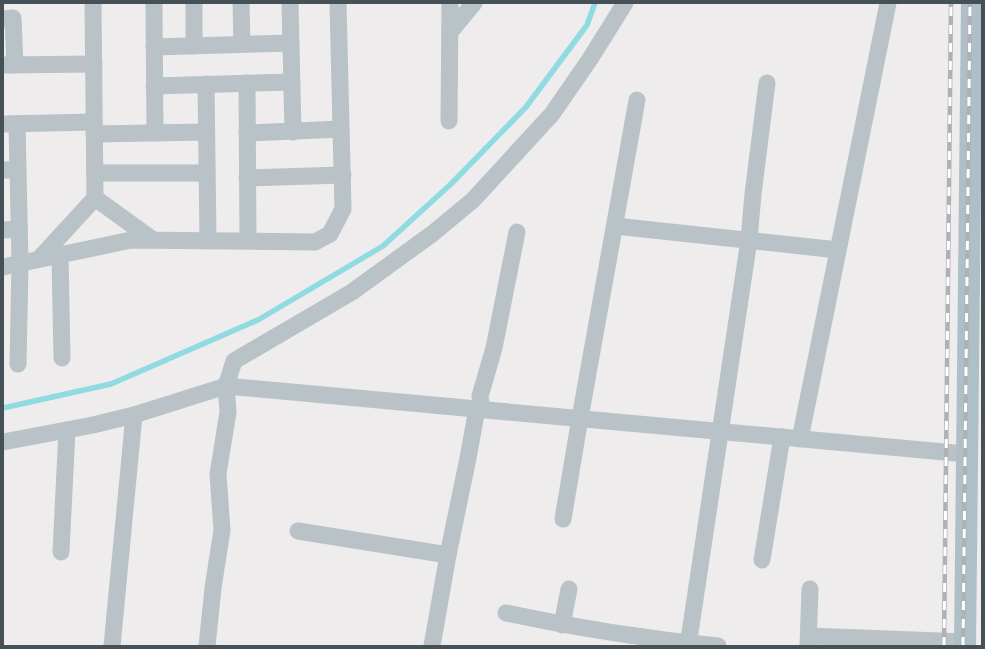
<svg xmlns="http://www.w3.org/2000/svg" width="985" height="649" font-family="Arial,sans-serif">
<rect width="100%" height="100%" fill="#eeecec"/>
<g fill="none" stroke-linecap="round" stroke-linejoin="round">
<polyline stroke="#8fdbe1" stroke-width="5.5" points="3,408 111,384 258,320 383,246 452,183 526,107 587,25 595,3"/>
<g stroke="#b8c2c7" stroke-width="17">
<polyline points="154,3 155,133"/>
<polyline points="194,3 194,46"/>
<polyline points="241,3 242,44"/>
<polyline points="290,3 293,132"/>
<polyline points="3,19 13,18 15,65"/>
<polyline points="450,32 474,3"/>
<polyline points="154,47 291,43"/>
<polyline points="3,65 94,64"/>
<polyline points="247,83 248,241"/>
<polyline points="206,84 208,241"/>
<polyline points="154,86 292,82"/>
<polyline points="449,121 450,3"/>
<polyline points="3,124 94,122"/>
<polyline points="17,124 20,263 18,364"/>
<polyline points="247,133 341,129"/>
<polyline points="94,134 206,132"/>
<polyline points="3,170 18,170"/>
<polyline points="95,173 207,173"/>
<polyline points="247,178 343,175"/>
<polyline points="95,198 153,240"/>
<polyline points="615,226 838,250"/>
<polyline points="3,230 19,229"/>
<polyline points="60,254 62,358"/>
<polyline points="39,259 95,198 93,3"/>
<polyline points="3,267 131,240 315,242 330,234 343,209 338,3"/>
<polyline points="482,410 480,396 494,348 517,232"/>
<polyline points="800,439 888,3"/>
<polyline points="3,442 93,425 134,415 226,386 966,454"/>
<polyline points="563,519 580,418 637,100"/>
<polyline points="298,531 448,555"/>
<polyline points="61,552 67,430"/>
<polyline points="762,560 782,437"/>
<path d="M 506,613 C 576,628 647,639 718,646"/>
<polyline points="562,625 569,589"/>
<polyline points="809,636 965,642"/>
<polyline points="112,646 134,415"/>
<polyline points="207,646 213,588 222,530 218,474 228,412 226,386 234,361 352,292 432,234 473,200 552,114 590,59 625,3"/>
<polyline points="432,646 448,555 468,458 477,409"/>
<polyline points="688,646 749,240 753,194 767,83"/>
<polyline points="808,646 810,589"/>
</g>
<polyline stroke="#aebfc8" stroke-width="22" points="965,646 972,3"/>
<g stroke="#aeb2b5" stroke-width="4.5">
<g id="rail">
<polyline points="944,646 951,3"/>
<polyline points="963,646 970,3"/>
</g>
</g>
<use href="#rail" stroke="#fff" stroke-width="3" stroke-dasharray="9" stroke-linecap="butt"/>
</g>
<rect width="985" height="649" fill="none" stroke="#465157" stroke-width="8"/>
</svg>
